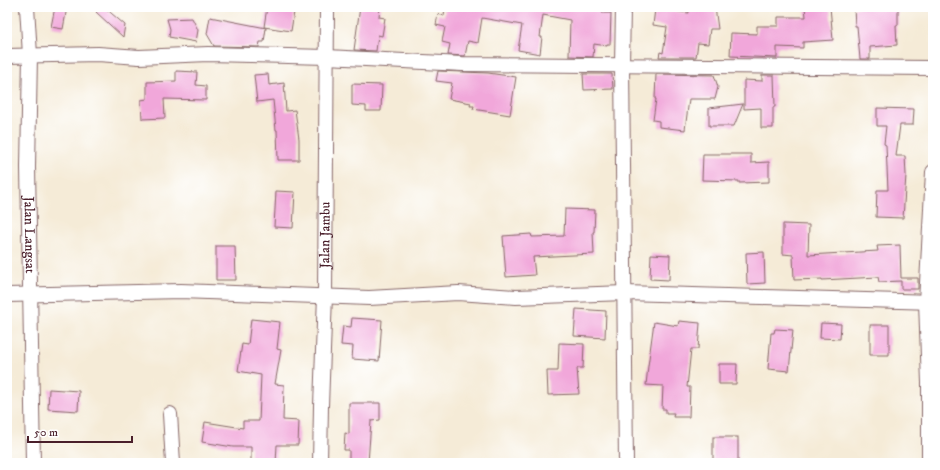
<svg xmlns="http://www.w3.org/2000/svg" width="940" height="470" font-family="'IM FELL DW Pica',serif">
<rect width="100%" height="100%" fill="#fff"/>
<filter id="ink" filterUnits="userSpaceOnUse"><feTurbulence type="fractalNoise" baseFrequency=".025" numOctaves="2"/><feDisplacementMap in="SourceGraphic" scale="8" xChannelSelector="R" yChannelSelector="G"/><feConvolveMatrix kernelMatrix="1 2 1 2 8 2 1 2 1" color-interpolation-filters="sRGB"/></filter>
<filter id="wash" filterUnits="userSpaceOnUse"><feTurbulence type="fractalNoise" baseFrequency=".012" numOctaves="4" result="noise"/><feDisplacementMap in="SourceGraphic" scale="16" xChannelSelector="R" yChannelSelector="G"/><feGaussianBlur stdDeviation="0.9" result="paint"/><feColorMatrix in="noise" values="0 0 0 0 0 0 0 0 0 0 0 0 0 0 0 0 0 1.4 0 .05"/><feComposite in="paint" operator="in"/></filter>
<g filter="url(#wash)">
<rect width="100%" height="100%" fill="#f5ebd7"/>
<g id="blocks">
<g fill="#f1a7da">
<polygon points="55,7 67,7 63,29 51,27"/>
<polygon points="101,7 104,7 125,25 123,37 96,12"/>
<polygon points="267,7 285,7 285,10 294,12 291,31 264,27"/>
<polygon points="360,7 380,7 379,17 385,18 382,36 378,35 376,51 354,50"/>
<polygon points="445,7 603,7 602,13 611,13 610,44 607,44 607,46 594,44 593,57 569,56 570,20 543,15 540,37 542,37 540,54 518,50 522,25 482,18 478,43 468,41 465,56 448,55 450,44 442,42 445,27 436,25 438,14 444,16"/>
<polygon points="688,7 715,7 718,29 710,29 708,44 698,43 696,57 659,57 660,52 663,53 667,27 653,25 655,9 689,13"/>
<polygon points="805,7 830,7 833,40 803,42 803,48 777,47 777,58 730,56 731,33 757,34 757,26 778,26 778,17 806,17"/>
<polygon points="864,7 898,7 898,25 896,25 897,45 870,47 870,59 860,59 857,26 855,26 854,8"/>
<polygon points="210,17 266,28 264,42 260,42 259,47 214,46 207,34"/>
<polygon points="192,18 198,30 196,42 169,37 170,29 167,19"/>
<polygon points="176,71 197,72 196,85 206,86 206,100 164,99 165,118 142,119 141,100 147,99 147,82 176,81"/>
<polygon points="438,71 488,73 516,77 510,115 473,109 474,106 470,106 471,103 449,99 452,83 436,81"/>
<polygon points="268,74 269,85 284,83 286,111 295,110 299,139 299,160 278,160 277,130 276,130 273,100 257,102 254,75"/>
<polygon points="583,74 612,74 613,89 584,90"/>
<polygon points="656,74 714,75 718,87 715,99 689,99 685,130 659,127 659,121 653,120 656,99 655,99"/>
<polygon points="762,75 774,75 775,107 773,107 773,128 761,128 761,108 744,109 744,80 762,81"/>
<polygon points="352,84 382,85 381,111 366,111 366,106 352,105"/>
<polygon points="743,104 734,126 709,126 709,108"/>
<polygon points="877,108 914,109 913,125 900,125 897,148 896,156 905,156 906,175 903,218 876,217 877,190 888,190 886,145 884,144 886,126 877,126"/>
<polygon points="703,154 751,154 751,163 769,162 769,182 739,183 739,181 702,180"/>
<polygon points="276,191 295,192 293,228 274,227"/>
<polygon points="565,209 595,210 594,232 593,232 594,254 533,257 535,275 506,277 503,236 531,234 532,237 564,236"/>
<polygon points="783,224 809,225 808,255 878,251 877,246 900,245 901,278 918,278 918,289 901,289 901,281 879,282 878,277 822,280 822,279 794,280 793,255 783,254"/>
<polygon points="216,246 235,246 236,280 216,280"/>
<polygon points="764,252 765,283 747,284 746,253"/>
<polygon points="651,254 670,255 669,280 650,279"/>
<polygon points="576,309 606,311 605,338 574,336"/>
<polygon points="352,318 382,320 379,361 352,359 353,346 341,345 343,326 351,327"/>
<polygon points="251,319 280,322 277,349 281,350 275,384 284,385 283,420 299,421 298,445 277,445 276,463 251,463 251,447 233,447 202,442 205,422 243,428 243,421 259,421 261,375 238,371 242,344 248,345"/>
<polygon points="679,321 700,323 698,349 691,349 687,387 690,387 689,417 673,417 674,413 666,413 666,409 662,409 663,386 646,385 648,366 654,322 678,326"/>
<polygon points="821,323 841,324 840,339 820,338"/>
<rect x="870" y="325" width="19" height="30"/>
<polygon points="775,329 793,330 789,371 768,369 771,333 774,333"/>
<polygon points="559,343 584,344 583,368 577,368 579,394 548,395 547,371 558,371"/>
<polygon points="719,364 737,364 736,384 719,384"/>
<polygon points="49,389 79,391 78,411 48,409"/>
<polygon points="349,403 380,403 380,420 371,421 368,463 349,463 349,450 344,450 345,433 349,434"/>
<rect x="713" y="437" width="25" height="26"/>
</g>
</g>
</g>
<g filter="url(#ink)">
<use href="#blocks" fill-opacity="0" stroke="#866667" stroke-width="1"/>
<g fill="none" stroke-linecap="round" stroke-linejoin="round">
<g stroke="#866667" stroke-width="16">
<g id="street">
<path id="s1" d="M 27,7 L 30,55 L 28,167 L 33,463"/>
<polyline points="623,7 622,65 626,463"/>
<polyline points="7,56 98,54 139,57 208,54 327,57 462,64 933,68"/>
<polyline points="7,295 181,291 369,298 458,293 516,297 625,293 933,302"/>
<polyline points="170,414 173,463"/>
<path id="s2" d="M 320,463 L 321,406 L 325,295 L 327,7"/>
<polyline points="929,463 929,383 926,302 933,172"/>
</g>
</g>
<use href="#street" stroke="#fff" stroke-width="14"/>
</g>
</g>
<g text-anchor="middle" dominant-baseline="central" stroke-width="4" stroke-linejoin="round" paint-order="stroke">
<g font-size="14" fill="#4a1f2b" stroke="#fff">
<text stroke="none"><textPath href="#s1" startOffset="228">Jalan Langsat</textPath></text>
<text stroke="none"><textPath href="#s2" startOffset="228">Jalan Jambu</textPath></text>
</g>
</g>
<rect width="940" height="470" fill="none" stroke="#fff" stroke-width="24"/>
<path d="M28 436v6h104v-6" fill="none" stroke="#4a1f2b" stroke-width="2"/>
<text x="34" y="436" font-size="12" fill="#4a1f2b" stroke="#ffffff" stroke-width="3" paint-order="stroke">50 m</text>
</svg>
